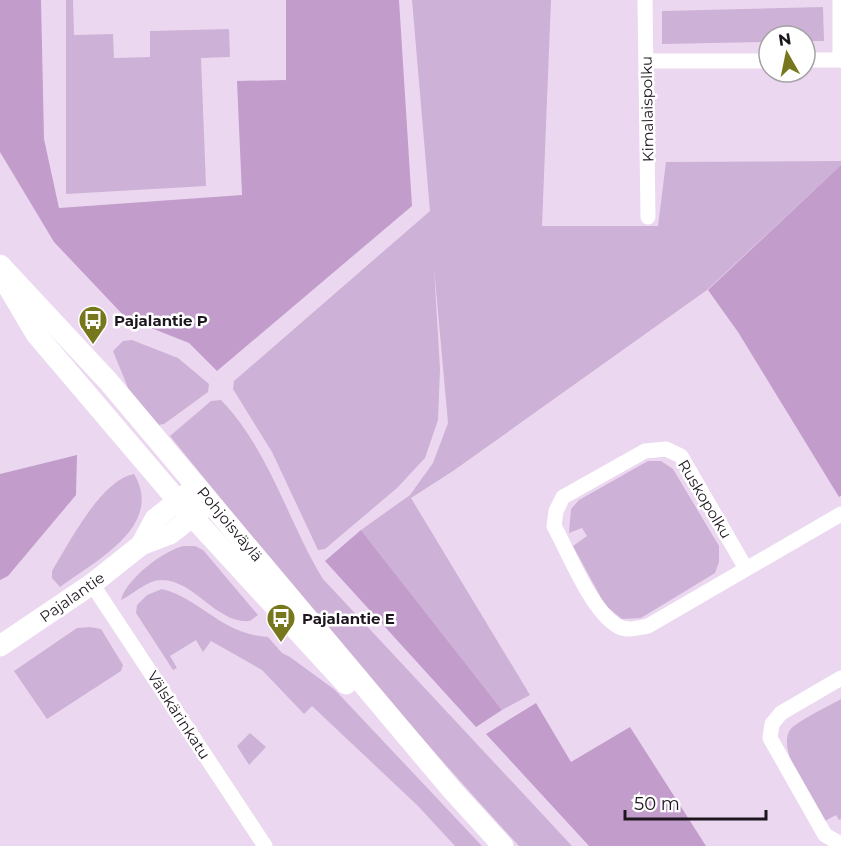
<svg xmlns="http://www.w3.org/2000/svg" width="841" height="846" font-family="Montserrat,sans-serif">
<rect width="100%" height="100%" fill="#ebd8f0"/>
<g fill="#ceb1d6">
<polygon points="66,0 73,0 74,35 113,34 114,58 150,57 150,31 229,29 230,57 201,58 206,186 66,194"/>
<polygon points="412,0 551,0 542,226 658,226 666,162 841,161 841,165 707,290 453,471 411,498 530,695 502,710 361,530 410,495 433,463 448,423 434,268 440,369 438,420 425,458 397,488 325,549 318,550 272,452 233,389 234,381 430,211"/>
<polygon points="823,7 824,41 805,41 805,36 769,36 769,42 662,44 662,11"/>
<polygon points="132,340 178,358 209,384 208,392 164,424 159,425 128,388 113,351 123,341"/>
<path d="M 221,400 C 270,451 287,520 323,579 L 572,846 L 519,846 C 397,714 283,575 170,436 L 211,401 Z"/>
<polygon points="648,461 661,461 673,469 719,546 719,562 715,573 641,618 622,619 605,605 573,546 587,536 582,528 569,533 571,509 579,500"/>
<path d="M 134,474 C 165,526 95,561 60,587 L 52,578 L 52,571 C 69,543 101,480 134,474 Z"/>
<path d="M 184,546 L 195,546 L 203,550 L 258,615 L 250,621 C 216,624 196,581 162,580 C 147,580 134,594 121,600 C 126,579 164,550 184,546 Z"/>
<path d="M 162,589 C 203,600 221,634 268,637 L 282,653 L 290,657 L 335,690 L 482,846 L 455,846 L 418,806 L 312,706 L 304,714 L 262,670 L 211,641 L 203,652 L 196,640 L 170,656 L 177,668 L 173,670 L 136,613 L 137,605 L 147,595 Z"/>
<polygon points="90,627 101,629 123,665 121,671 47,719 14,671 77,628"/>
<path d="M 841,699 L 841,819 L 839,820 L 836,815 L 823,822 C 813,802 776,751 790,730 C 797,721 829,706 841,699 Z"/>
<polygon points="250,733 266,747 249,765 237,746"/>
</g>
<g fill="#c29ccb">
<polygon points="0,0 41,0 44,139 59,208 242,195 237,81 286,80 286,0 399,0 412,206 217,371 189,343 126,318 54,242 0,152"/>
<polygon points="841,165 841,496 839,497 738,332 708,290"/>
<polygon points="77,455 76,495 8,576 0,580 0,474"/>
<polygon points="361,530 502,710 476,727 325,561"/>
<polygon points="536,703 571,762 630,727 706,846 589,846 486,734"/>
</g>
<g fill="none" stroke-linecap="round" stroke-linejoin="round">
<g stroke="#fff" stroke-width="15">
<polyline points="645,0 648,217"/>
<polyline points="840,0 840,60"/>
<polyline points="805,60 841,60"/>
<polyline points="646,61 769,61"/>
<path d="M 745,567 L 681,456 L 666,449 L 645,451 L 563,497 L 556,511 L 554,526 C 569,553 590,608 616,625 C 626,632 637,628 648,626 L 841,514"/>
<polyline points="92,584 265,846"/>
<polyline points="841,678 781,713 772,724 770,738 825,835 841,844"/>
</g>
<g stroke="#fff" stroke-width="21">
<polyline points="0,265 108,381 452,790 503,846"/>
<polyline points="7,285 36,334 178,501 346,684"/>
<polyline points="141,545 155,519 188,493"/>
<polyline points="0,646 92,584 141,545 170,534 202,509"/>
</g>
</g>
<defs>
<g id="bus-pin" transform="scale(1.5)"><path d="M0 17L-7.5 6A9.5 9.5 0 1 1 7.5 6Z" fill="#77771e" stroke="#fff"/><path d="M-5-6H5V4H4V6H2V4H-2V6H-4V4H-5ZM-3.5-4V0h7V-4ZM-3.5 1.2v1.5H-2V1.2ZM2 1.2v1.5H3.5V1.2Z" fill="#fff"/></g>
</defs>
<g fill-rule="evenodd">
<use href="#bus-pin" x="93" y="320"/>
<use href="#bus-pin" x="281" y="618"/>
</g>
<g text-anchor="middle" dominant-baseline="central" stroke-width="5" stroke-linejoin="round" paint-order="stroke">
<g font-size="15" fill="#1d161e" stroke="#fff">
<text transform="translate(647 109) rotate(-91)">Kimalaispolku</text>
<text transform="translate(705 499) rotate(59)">Ruskopolku</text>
<text transform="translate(230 524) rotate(50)">Pohjoisväylä</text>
<text transform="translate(72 597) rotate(-35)">Pajalantie</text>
<text transform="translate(179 715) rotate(57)">Välskärinkatu</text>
</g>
<g font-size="15" font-weight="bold" fill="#1d161e" stroke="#fff" text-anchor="start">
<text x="114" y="320">Pajalantie P</text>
<text x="302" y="618">Pajalantie E</text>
</g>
</g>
<g transform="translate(787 54) rotate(351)"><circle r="28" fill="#ffffff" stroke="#a5a2a5" stroke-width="1.5"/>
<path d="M0-4.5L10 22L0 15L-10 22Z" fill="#77771e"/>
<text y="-9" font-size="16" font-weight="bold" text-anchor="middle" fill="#1d161e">N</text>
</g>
<path d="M625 810v9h141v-9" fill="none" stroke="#1d161e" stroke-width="3"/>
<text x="634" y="810" font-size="18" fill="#1d161e" stroke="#ffffff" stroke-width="4.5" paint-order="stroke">50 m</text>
</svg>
